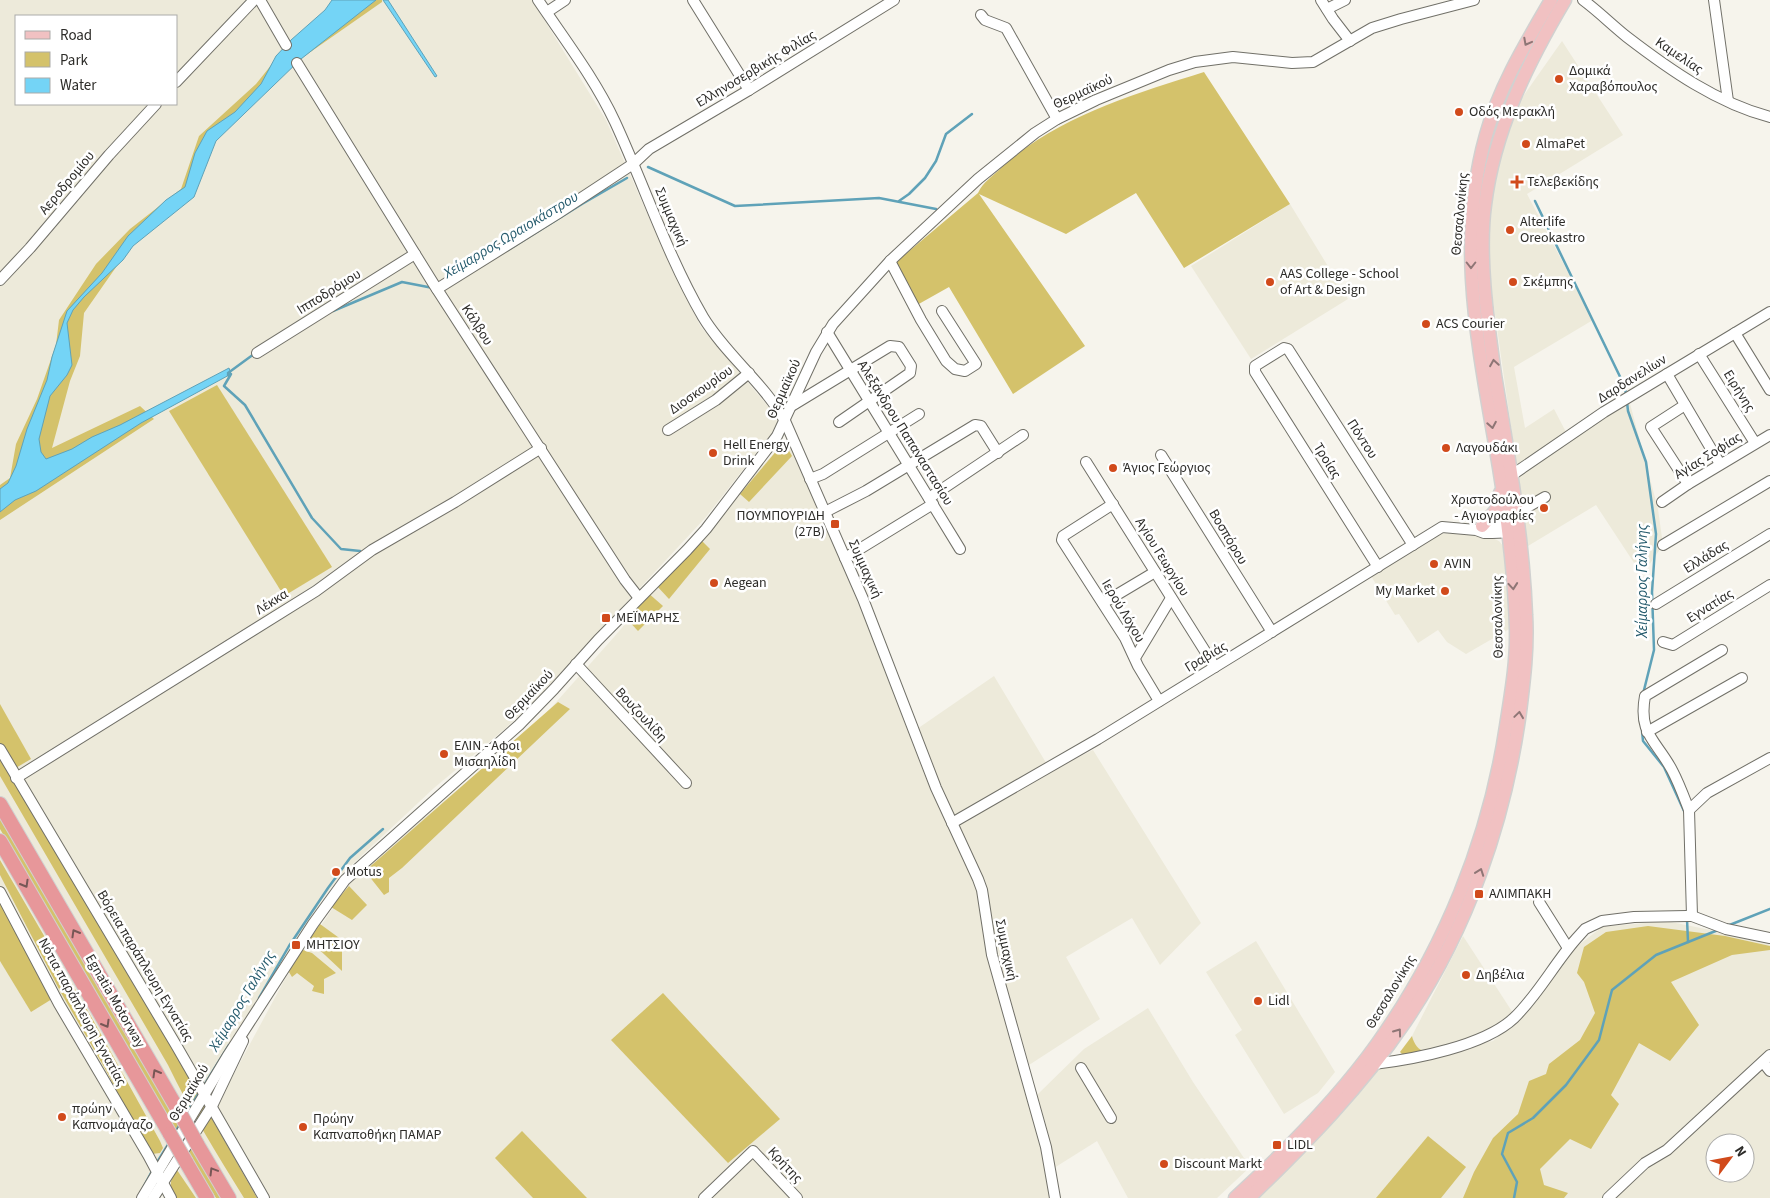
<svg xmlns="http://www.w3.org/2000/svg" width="1770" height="1198" font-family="'Source Sans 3',sans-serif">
<rect width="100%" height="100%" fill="#f6f4ec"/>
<g fill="#edeada" fill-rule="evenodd">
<path d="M 0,0 L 532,0 L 606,120 L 673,272 L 701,327 L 767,405 L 778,423 L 775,429 L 706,517 L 557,677 L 506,728 L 434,788 L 340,876 L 322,900 L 138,1198 L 0,1198 ZM 16,16 L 176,16 L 176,104 L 16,104 Z"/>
<polygon points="1562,41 1623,135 1527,194 1593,320 1514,367 1525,428 1554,409 1567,434 1628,396 1658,509 1663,545 1642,575 1596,505 1528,546 1490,279 1489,215 1497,169 1519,102"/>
<polygon points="1290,204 1348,299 1251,359 1191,266"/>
<polygon points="790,439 865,620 931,791 977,887 1056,1198 163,1198 229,1083 285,979 353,878 542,718 614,637 658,586 656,585 784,442 785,443"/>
<polygon points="1438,533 1488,536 1499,541 1503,546 1511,628 1466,654 1447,642 1438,630 1418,643 1399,614 1395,615 1371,576"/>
<polygon points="994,676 1051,771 1093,750 1201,923 1160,965 1132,918 1066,957 1100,1019 1029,1065 1007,990 995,937 985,887 917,729"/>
<path d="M 1666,921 L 1770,942 L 1770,1198 L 1242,1198 L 1367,1066 L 1493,1041 L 1527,1011 L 1571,951 L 1602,927 ZM 1715,1143 L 1745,1143 L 1745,1173 L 1715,1173 Z"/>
<polygon points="1463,936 1513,1013 1493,1031 1426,1052 1421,1051 1414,1044 1412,1036"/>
<polygon points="1256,941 1335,1072 1318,1093 1284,1114 1235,1035 1242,1030 1206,972"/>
<polygon points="1148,1008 1193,1082 1250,1167 1217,1198 1128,1198 1097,1141 1054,1168 1036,1096 1084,1049"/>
</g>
<g fill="#d4c26b">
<polygon points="334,0 382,0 382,2 299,60 214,141 188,201 135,240 84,313 80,356 70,381 52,448 140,406 154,419 0,520 0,485 10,478 16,444 37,399 56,345 59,320 96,264 130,229 181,189 199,136 256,84 288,44 326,13"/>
<path d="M 1204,72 L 1290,204 L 1184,268 L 1136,193 L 1066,234 L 979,194 L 1085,346 L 1013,394 L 949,287 L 917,305 L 895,263 L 978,193 C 983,182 993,176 1001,168 C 1058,116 1132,95 1204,72 Z"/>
<polygon points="217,385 332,567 284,596 169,411"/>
<polygon points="784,442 792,456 749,502 740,494"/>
<polygon points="699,538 710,549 669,599 656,585"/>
<polygon points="647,592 663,606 638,631 625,617"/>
<polygon points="558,702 570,709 402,868 389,878 389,892 384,895 365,871"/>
<polygon points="0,704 31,759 14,769 0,744"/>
<path d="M 0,759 L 140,992 L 257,1198 L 244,1198 C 217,1154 190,1111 168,1065 L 0,776 Z"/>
<polygon points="0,819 222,1198 216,1198 173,1128 0,829"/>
<polygon points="0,860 93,1020 160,1141 163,1148 160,1153 152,1154 126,1110 108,1074 60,991 0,875"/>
<polygon points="349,886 367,905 352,920 331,907"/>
<polygon points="0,900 52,999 31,1012 0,961"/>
<polygon points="320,924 342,940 342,971 309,940"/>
<polygon points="1648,926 1725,936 1770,946 1770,950 1732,955 1671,982 1699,1025 1670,1061 1639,1043 1611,1095 1619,1104 1591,1149 1570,1139 1540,1169 1544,1185 1568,1193 1564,1198 1463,1198 1474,1172 1493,1138 1518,1114 1529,1081 1546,1074 1549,1064 1580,1040 1595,1013 1584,982 1577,973 1584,947 1606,932"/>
<polygon points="300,949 312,953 336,973 324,979 324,994 312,991 314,986 297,973 292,977 289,972"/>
<polygon points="663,993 780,1119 728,1163 611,1040"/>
<path d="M 1412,1036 C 1414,1044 1418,1050 1426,1052 L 1403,1055 L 1400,1052 Z"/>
<polygon points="522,1131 587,1198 533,1198 495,1158"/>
<polygon points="1428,1136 1466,1167 1441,1198 1376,1198"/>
<path d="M 177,1170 L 196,1198 L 175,1198 C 169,1188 169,1179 177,1170 Z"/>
</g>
<g fill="#74d4f6" stroke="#5fa2b8">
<polygon points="332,0 376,0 301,59 216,141 194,197 133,246 123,260 84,297 73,310 67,323 72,365 67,375 50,396 39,439 41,452 46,459 72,449 92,437 120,425 229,368 231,374 141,423 36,491 15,500 0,512 0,489 8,483 16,466 27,429 47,380 52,357 67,311 102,273 128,236 166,200 185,187 195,153 207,131 235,112 261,84 276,56 291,40 325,10"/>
<polygon points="383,0 388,0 437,76 435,77"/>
</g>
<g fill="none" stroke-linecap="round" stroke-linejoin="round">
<g stroke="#5fa2b8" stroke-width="2.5">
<polyline points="648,167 735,206 879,198 936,209"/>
<polyline points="899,201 909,194 925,178 936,161 946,134 972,114"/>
<polyline points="1535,201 1625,387 1626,396"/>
<polyline points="508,250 582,204 627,178"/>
<polyline points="333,311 402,282 433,288"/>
<polyline points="228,373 254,354"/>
<polyline points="228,375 231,374 224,386 245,405 312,518 341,549 360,551"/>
<polyline points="1627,402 1628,411 1646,462 1656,534 1652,592 1654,650 1643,694"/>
<polyline points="1642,731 1643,741 1664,767 1684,811"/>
<polyline points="1687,919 1688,942"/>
<polyline points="1727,926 1770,909"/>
<polyline points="259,998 289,946 328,888 350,858 383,829"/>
<polyline points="203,1087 229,1045"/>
<polyline points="186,1114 200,1091"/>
<polyline points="174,1134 181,1123"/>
<polyline points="156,1164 169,1143"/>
<polyline points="143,1188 152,1171"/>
<polyline points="1514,1198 1517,1182 1502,1154 1508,1133 1533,1118 1566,1085 1599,1040 1612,990 1656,955 1718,930"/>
</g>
<g stroke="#717068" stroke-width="12">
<g id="minor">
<polyline points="260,0 286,45"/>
<path d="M 538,0 C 565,40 595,79 615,122 C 645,187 667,255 703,317 C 726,355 763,382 785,421 L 863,599 L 936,788 L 978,879 L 982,890 L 992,955 L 1046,1147 L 1055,1198"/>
<polyline points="693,0 749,90"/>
<polyline points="1321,0 1333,19 1350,41"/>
<path d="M 1583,0 C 1598,11 1612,25 1627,37 C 1670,70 1717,103 1770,117"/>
<polyline points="1714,0 1728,101"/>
<polyline points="1327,9 1345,0"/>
<polyline points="547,12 565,0"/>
<polyline points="981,15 985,20 1006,28 1057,119"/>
<polyline points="297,63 433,283 625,580 639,598"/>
<polyline points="176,82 254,0"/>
<polyline points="890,261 921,320 946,361 955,369 965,371 976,364 942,311"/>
<polyline points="0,280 30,248 109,155 156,104"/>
<polyline points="437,289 557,214 633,164 649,149 749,90 894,0"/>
<polyline points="827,332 960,549"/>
<polyline points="1735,333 1770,390"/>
<polyline points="257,353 415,254"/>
<polyline points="1699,354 1755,443"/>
<polyline points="1667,374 1720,464"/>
<polyline points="793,405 890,346 899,347 911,366 910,373 839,422"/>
<polyline points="1685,405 1651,427 1688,484"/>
<polyline points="668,430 716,400 749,373"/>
<polyline points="1161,455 1272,632"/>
<polyline points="1086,462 1215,667"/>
<polyline points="1512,475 1604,412 1770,312"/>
<polyline points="810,479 823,474 919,414"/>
<polyline points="929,498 1023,435"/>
<polyline points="1662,502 1688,484 1770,435"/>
<polyline points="1113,504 1063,536 1062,540 1125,638 1138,666 1159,701"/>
<polyline points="825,512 866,491 975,425 981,426 998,453"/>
<polyline points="1517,513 1545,497"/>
<polyline points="1481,526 1490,524 1514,522"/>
<polyline points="1663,545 1770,481"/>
<polyline points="845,558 933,504"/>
<polyline points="1378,567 1255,372 1255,366 1284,348 1288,349 1413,545"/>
<polyline points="1103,603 1155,572"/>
<polyline points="1656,604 1770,534"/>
<polyline points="1663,642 1673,645 1770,585"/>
<polyline points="1135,658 1171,598"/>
<polyline points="576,664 686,783"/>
<polyline points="1647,732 1742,678"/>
<polyline points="0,749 176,1045 264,1198"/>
<polyline points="16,778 316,591 372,550 455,502 541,448"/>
<path d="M 1689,810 C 1684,797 1679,783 1672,770 C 1656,740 1638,734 1645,696 L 1722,650"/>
<polyline points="952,823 1098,739 1442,527 1476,530 1484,533 1492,533 1516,532"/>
<polyline points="0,892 59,1004 148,1155 171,1198"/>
<polyline points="1539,902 1568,948"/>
<polyline points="1692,916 1689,810 1707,793 1770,758"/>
<polyline points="1763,1062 1770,1071"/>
<path d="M 1374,1064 C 1415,1059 1484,1046 1514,1018 C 1538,995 1554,964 1576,939 L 1585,929 L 1602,921 L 1634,917 L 1687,916 L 1692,916 L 1726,929 L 1770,938"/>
<polyline points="1081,1068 1111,1118"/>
<polyline points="142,1198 227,1057 313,924 345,880 519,725 554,689 598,640 687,550 706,529 777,436 816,352 833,324 890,261 978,179 1035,133 1057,119 1096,100 1169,70 1195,62 1233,57 1292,63 1313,62 1372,28 1401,19 1474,0"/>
<polyline points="153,1198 212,1106 243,1041"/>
<polyline points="704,1198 753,1151 797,1198"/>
<polyline points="1608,1198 1645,1163 1667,1150 1770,1055"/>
</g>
</g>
<g stroke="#d1d1d0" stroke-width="15">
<g id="major">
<polyline points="1482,526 1496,510 1500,493"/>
<path d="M 1235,1198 C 1286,1151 1337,1100 1377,1044 C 1444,950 1489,840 1506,726 C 1511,694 1517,661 1516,628 C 1514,561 1504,493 1492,427 C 1475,329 1458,234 1486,135 C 1499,87 1526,43 1551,0"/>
<path d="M 1249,1198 C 1305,1144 1361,1087 1405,1022 C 1467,931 1505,821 1520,712 C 1524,680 1528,647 1526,615 C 1523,534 1508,454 1495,375 C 1488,324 1478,256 1485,205 C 1494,131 1527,64 1565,0"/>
</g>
</g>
<g stroke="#d1d1d0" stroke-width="16">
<g id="highway">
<polyline points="0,804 181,1115"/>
<polyline points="0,841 170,1134"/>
<polyline points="197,1144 229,1198"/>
<polyline points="186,1162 207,1198"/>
</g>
</g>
<use href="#minor" stroke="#fff" stroke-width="10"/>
<use href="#major" stroke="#f1c1c2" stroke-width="12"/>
<use href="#highway" stroke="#e7979a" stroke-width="14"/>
<g stroke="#d1d1d0" stroke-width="16" stroke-linecap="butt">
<g id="highway-bridge">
<polyline points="181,1115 197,1144"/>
<polyline points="170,1134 186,1162"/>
</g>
</g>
<use href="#highway-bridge" stroke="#e7979a" stroke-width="14"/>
</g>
<defs><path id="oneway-chevron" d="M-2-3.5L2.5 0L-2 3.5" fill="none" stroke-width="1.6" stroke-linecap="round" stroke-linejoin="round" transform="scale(1.25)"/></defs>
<g stroke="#8f7676">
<use href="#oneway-chevron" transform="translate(1527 42) rotate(118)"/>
<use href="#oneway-chevron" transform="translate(1471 265) rotate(90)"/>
<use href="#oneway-chevron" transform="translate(1494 363) rotate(-99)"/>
<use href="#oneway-chevron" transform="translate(1492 425) rotate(80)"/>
<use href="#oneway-chevron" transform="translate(1513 586) rotate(85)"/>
<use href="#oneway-chevron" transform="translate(1519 715) rotate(-82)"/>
<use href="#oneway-chevron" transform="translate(1480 872) rotate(-70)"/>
<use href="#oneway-chevron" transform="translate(1398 1032) rotate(-54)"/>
</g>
<g stroke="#775756">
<use href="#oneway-chevron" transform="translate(25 884) rotate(60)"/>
<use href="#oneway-chevron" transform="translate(75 933) rotate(-120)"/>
<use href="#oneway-chevron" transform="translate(106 1024) rotate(60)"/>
<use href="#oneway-chevron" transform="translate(156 1073) rotate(-120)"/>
<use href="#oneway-chevron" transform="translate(213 1171) rotate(-121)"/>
</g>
<g fill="#d14a1b" stroke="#fff" stroke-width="2">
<circle cx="1559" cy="79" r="5"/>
<circle cx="1459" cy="112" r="5"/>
<circle cx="1526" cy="144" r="5"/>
<path d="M1514.5 174.5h5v5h5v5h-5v5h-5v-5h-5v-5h5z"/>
<circle cx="1510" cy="230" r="5"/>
<circle cx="1270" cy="282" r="5"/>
<circle cx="1513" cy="282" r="5"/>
<circle cx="1426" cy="324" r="5"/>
<circle cx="1446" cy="448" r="5"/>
<circle cx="713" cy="453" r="5"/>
<circle cx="1113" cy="468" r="5"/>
<circle cx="1544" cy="508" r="5"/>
<rect x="830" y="519" width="10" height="10" rx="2.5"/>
<circle cx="1434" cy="564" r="5"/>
<circle cx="714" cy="583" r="5"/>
<circle cx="1445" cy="591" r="5"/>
<rect x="601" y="613" width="10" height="10" rx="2.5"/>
<circle cx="444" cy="754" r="5"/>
<circle cx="336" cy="872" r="5"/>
<rect x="1474" y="889" width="10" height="10" rx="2.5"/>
<rect x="291" y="940" width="10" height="10" rx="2.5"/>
<circle cx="1466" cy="975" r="5"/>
<circle cx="1258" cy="1001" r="5"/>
<circle cx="62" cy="1117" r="5"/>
<circle cx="303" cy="1127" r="5"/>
<rect x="1272" y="1140" width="10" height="10" rx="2.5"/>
<circle cx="1164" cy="1164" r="5"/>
</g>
<g text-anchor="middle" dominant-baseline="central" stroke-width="5" stroke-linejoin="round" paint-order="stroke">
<g font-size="14" fill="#2d2c29" stroke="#fff">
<text transform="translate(1679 56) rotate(34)">Καμελίας</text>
<text transform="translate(756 69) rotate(-31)">Ελληνοσερβικής Φιλίας</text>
<text transform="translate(1083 92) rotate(-25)">Θερμαϊκού</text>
<text transform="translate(67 183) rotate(-50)">Αεροδρομίου</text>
<text transform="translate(1460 214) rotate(-85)">Θεσσαλονίκης</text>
<text transform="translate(671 217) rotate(67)">Συμμαχική</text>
<text transform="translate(329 292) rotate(-32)">Ιπποδρόμου</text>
<text transform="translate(477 325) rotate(57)">Κάλβου</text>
<text transform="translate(1632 379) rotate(-32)">Δαρδανελίων</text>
<text transform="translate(784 389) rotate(-66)">Θερμαϊκού</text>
<text transform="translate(701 390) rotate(-35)">Διοσκουρίου</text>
<text transform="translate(1739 391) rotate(58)">Ειρήνης</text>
<text transform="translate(905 433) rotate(58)">Αλεξάνδρου Παπαναστασίου</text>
<text transform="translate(1362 439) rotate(57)">Πόντου</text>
<text transform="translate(1708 456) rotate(-32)">Αγίας Σοφίας</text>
<text transform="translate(1327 461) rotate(58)">Τροίας</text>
<text transform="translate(1228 537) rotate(59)">Βοσπόρου</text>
<text transform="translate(1162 557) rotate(58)">Αγίου Γεωργίου</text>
<text transform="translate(1706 557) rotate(-32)">Ελλάδας</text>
<text transform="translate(865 569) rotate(66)">Συμμαχική</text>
<text transform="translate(272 602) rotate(-32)">Λέκκα</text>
<text transform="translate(1710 606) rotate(-32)">Εγνατίας</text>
<text transform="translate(1123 611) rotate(59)">Ιερού Λόχου</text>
<text transform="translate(1498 617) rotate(-91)">Θεσσαλονίκης</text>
<text transform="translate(1206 657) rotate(-31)">Γραβιάς</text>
<text transform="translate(529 695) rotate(-46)">Θερμαϊκού</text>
<text transform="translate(641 715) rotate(47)">Βουζουλίδη</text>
<text transform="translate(1006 950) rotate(78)">Συμμαχική</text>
<text transform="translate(145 966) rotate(59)">Βόρεια παράπλευρη Εγνατίας</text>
<text transform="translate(1391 992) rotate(-59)">Θεσσαλονίκης</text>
<text transform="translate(115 1001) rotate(60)">Egnatia Motorway</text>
<text transform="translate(82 1012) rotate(61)">Νότια παράπλευρη Εγνατίας</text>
<text transform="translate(189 1093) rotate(-59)">Θερμαϊκού</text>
<text transform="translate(785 1165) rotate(47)">Κρήτης</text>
</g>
<g font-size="14" fill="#2d2c29" stroke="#fff" text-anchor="start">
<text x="1569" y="71">Δομικά<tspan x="1569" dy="16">Χαραβόπουλος</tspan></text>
<text x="1469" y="112">Οδός Μερακλή</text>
<text x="1536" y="144">AlmaPet</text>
<text x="1527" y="182">Τελεβεκίδης</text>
<text x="1520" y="222">Alterlife<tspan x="1520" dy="16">Oreokastro</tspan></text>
<text x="1280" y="274">AAS College - School<tspan x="1280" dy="16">of Art &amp; Design</tspan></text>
<text x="1523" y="282">Σκέμπης</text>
<text x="1436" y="324">ACS Courier</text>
<text x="723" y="445">Hell Energy<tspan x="723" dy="16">Drink</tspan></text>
<text x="1456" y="448">Λαγουδάκι</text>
<text x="1123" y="468">Άγιος Γεώργιος</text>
<text x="1534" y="500" text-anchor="end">Χριστοδούλου<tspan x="1534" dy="16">- Αγιογραφίες</tspan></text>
<text x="825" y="516" text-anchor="end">ΠΟΥΜΠΟΥΡΙΔΗ<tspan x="825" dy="16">(27Β)</tspan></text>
<text x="1444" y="564">AVIN</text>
<text x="724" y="583">Aegean</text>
<text x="1435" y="591" text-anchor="end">My Market</text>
<text x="616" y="618">ΜΕΪΜΑΡΗΣ</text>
<text x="454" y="746">ΕΛΙΝ - Αφοι<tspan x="454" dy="16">Μισαηλίδη</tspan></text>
<text x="346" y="872">Motus</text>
<text x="1489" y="894">ΑΛΙΜΠΑΚΗ</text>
<text x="306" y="945">ΜΗΤΣΙΟΥ</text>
<text x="1476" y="975">Δηβέλια</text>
<text x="1268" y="1001">Lidl</text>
<text x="72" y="1109">πρώην<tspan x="72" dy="16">Καπνομάγαζο</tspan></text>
<text x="313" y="1119">Πρώην<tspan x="313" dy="16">Καπναποθήκη ΠΑΜΑΡ</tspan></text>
<text x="1287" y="1145">LIDL</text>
<text x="1174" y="1164">Discount Markt</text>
</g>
<g font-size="15" font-style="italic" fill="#255b6d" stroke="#fff">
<text transform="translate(511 235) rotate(-31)">Χείμαρρος Ωραιοκάστρου</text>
<text transform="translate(1642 581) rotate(-90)">Χείμαρρος Γαλήνης</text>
<text transform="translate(242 1001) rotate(-59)">Χείμαρρος Γαλήνης</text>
</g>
</g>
<rect x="15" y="15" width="162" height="90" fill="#ffffff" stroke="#ababa9"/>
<rect x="25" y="31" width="25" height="8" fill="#f1c1c2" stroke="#ababa9"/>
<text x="60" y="40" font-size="15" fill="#2d2c29">Road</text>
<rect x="25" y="52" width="25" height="15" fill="#d4c26b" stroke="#ababa9"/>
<text x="60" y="65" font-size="15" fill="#2d2c29">Park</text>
<rect x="25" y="78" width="25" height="15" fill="#74d4f6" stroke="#ababa9"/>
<text x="60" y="90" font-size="15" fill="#2d2c29">Water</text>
<g transform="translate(1730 1158) rotate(58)"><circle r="24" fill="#ffffff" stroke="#ababa9"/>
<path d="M0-4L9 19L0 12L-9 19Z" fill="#d14a1b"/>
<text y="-8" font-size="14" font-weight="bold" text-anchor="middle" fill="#2d2c29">N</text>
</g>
</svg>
